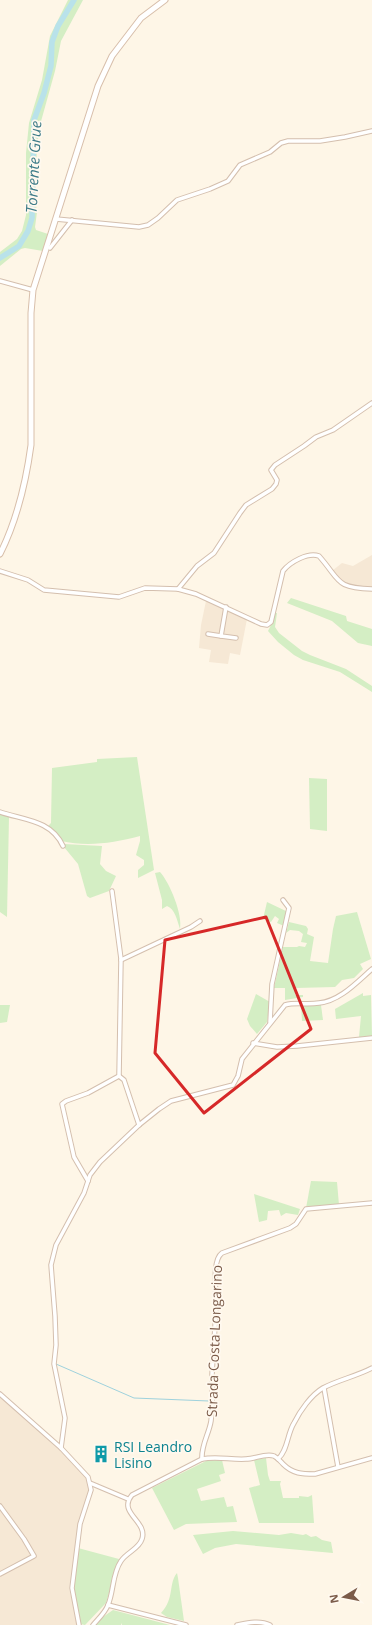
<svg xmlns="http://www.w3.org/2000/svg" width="372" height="1625" font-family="'Open Sans',sans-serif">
<rect width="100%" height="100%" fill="#fef6e7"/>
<g fill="#f6e8d5">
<polygon points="372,555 372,588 359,588 343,584 332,571 342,563 353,566"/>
<polygon points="206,601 247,619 240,655 230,653 228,664 209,662 211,650 199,648 201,625"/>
<polygon points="0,1397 54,1442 87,1479 90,1491 77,1530 71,1579 69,1588 78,1625 0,1625"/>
</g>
<g fill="#d4eec4">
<polygon points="68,0 83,0 61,41 55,71 40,125 37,147 35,198 37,212 35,227 36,230 48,234 43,251 25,248 21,249 0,266 0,252 17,239 22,231 26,215 26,153 29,123 42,80 50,36"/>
<polygon points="291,598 346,616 347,621 372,629 372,646 358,643 332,621 287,603"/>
<polygon points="275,613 277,613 275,627 279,633 302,651 310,655 346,669 372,686 372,692 340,672 303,660 294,655 278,642 268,631 272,623"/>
<path d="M 137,757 L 154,870 L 138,878 L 138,870 L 144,865 L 144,860 L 136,855 L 140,841 L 140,836 C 113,843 88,847 61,841 L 48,826 L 51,823 L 52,768 L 97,762 L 97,759 Z"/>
<polygon points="309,778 327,779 327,831 310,829"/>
<polygon points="0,814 9,817 7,917 0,912"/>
<polygon points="64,844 102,846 100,864 106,871 116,876 109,891 90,898 87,896 78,864 64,847"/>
<path d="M 160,872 C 170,883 183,915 180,929 C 177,920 175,909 167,906 L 162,909 L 162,900 L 155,873 Z"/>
<polygon points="267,902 288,912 284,926 277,923 279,919 275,916 271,922 263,919"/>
<polygon points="357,912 371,959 360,964 363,969 354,978 342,980 335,987 296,988 295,995 303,995 303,997 285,1000 285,988 274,988 283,947 297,947 299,946 305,947 307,943 301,942 303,934 299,931 290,930 286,933 289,922 306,926 308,929 307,934 314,937 310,961 328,963 333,929 336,916"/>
<polygon points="363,993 363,996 371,995 372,1036 359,1037 361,1016 336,1019 335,1009"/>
<polygon points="256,994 270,1002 267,1022 257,1034 250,1026 247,1019"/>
<polygon points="0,1005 10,1005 7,1022 0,1023"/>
<polygon points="321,1005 323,1020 302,1021 301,1006"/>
<polygon points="311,1181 337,1182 339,1205 306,1208"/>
<polygon points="254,1194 300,1209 298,1215 286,1213 281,1216 279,1210 268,1211 267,1220 259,1222"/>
<polygon points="266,1458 268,1475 270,1481 281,1481 280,1484 283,1498 299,1498 299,1496 308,1497 312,1495 314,1523 259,1523 249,1488 260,1485 254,1460"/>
<polygon points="215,1459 222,1460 225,1473 219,1475 221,1481 197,1489 201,1501 224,1497 227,1507 233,1506 237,1522 186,1524 174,1530 152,1488 208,1460"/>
<polygon points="233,1531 279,1535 291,1533 303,1535 306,1534 311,1537 316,1536 322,1540 331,1542 333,1553 236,1544 215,1548 203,1554 193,1535"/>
<polygon points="78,1548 119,1559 106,1603 85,1625 80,1624 74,1590"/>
<path d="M 177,1573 L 178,1578 L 184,1621 L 167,1617 L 161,1613 C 175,1598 168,1584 177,1573 Z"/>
<polygon points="113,1610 170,1625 122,1625 122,1623 121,1625 96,1625 103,1617"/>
</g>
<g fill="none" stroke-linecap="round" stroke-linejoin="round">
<polyline stroke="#9fd2dd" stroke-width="1" points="56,1364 134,1398 209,1401"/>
<polyline stroke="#b9e2ea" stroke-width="5.5" points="0,258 19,246 28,231 32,218 34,120 44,93 51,66 52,42 58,26 74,0"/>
<g stroke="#d4bfae" stroke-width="5.5">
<g id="minor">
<polyline points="56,219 139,227 148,225 158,218 177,200 210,189 228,181 240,165 270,152 281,143 288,141 320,141 345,137 372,131"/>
<polyline points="50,248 72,220"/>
<polyline points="0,281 33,290"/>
<polyline points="0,571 28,580 44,590 119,597 145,588 178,589 197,566 214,553 240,513 246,505 272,489 276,484 277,480 271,470 275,465 304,446 316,437 333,430 372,403"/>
<path d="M 178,589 L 196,594 L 261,624 L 267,625 L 271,622 L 283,571 C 290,562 308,552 319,556 C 341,581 335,588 372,589"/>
<polyline points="226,607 221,636 236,638"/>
<polyline points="208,634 221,636"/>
<path d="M 0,812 C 24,820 51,820 63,846"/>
<polyline points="121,960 191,927 200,921"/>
<polyline points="270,1022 272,984 289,908 283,900"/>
<polyline points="253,1043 277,1047 297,1046 372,1038"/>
<polyline points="119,1076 124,1080 139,1125"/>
<polyline points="88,1181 74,1157 62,1104 66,1101 88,1093 119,1076 121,959 112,891"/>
<polyline points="324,1388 338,1467"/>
<polyline points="0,1394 61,1448"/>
<path d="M 202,1459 C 217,1456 231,1460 246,1459 C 255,1459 265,1453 274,1456 C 278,1458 280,1461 283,1464 C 293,1474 302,1474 315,1474 L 372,1458"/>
<path d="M 278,1459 C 288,1450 287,1434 294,1423 C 300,1411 311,1395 323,1388 C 338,1380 357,1376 372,1368"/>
<polyline points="90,1483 128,1499"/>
<polyline points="0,1506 24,1539 34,1556 0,1574"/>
<polyline points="108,1605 186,1625"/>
<path d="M 79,1625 L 72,1588 L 80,1524 L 91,1490 L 88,1477 L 61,1448 L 65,1418 L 54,1364 L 56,1345 L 55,1316 L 51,1265 L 56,1245 L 84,1193 L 90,1175 L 100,1162 L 139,1125 L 159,1109 L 171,1101 L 233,1085 L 238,1076 L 242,1059 L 285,1005 C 296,1002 307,1005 319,1003 C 340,1001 357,982 372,969"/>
<path d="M 93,1625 C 98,1619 105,1613 108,1605 C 114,1591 112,1574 121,1561 C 127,1552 139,1549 142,1539 C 148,1521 117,1513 132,1495 L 202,1459 C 201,1445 209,1434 211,1421 C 213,1406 212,1390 212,1375 C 213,1353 215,1331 216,1308 C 217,1294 211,1261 222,1253 L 290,1228 L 296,1224 L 306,1209 L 372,1203"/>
<path d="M 237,1625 C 247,1623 260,1620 270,1625"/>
</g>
</g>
<g stroke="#d8bfab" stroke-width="7">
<path id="secondary" d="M 0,554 C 17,520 26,482 31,445 L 31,313 L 33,290 L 40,268 L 98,86 L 112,56 L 141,18 L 165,0"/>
</g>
<use href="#minor" stroke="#fff" stroke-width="3.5"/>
<use href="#secondary" stroke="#fff" stroke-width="5"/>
</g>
<path fill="none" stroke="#d62828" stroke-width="3" stroke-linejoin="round" d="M 266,917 L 311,1029 L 204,1113 L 155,1053 L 165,940 Z"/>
<defs>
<g id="building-bare" transform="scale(1.38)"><path d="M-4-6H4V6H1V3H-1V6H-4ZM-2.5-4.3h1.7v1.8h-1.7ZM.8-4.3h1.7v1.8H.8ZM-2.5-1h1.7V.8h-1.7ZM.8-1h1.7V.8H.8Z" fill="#0f9aa8" stroke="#fff9ef" stroke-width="2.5" paint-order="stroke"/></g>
</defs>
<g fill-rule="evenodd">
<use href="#building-bare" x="101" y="1454"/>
</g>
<g text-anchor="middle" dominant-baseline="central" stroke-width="3.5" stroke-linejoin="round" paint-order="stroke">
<g font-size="14" fill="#7b5b49" stroke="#fff9ef">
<text transform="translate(214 1341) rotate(-88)">Strada Costa Longarino</text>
</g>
<g font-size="14" fill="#0d838f" stroke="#fff9ef" text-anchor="start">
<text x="114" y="1446">RSI Leandro<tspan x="114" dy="16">Lisino</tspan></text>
</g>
<g font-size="15" font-style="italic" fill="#3d7b88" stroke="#fff9ef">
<text transform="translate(33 167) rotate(-87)">Torrente Grue</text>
</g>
</g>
<g transform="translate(344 1597) rotate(260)" stroke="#fff9ef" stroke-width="3" paint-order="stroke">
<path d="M0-3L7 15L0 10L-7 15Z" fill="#7b5b49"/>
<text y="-6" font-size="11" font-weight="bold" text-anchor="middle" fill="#7b5b49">N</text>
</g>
</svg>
